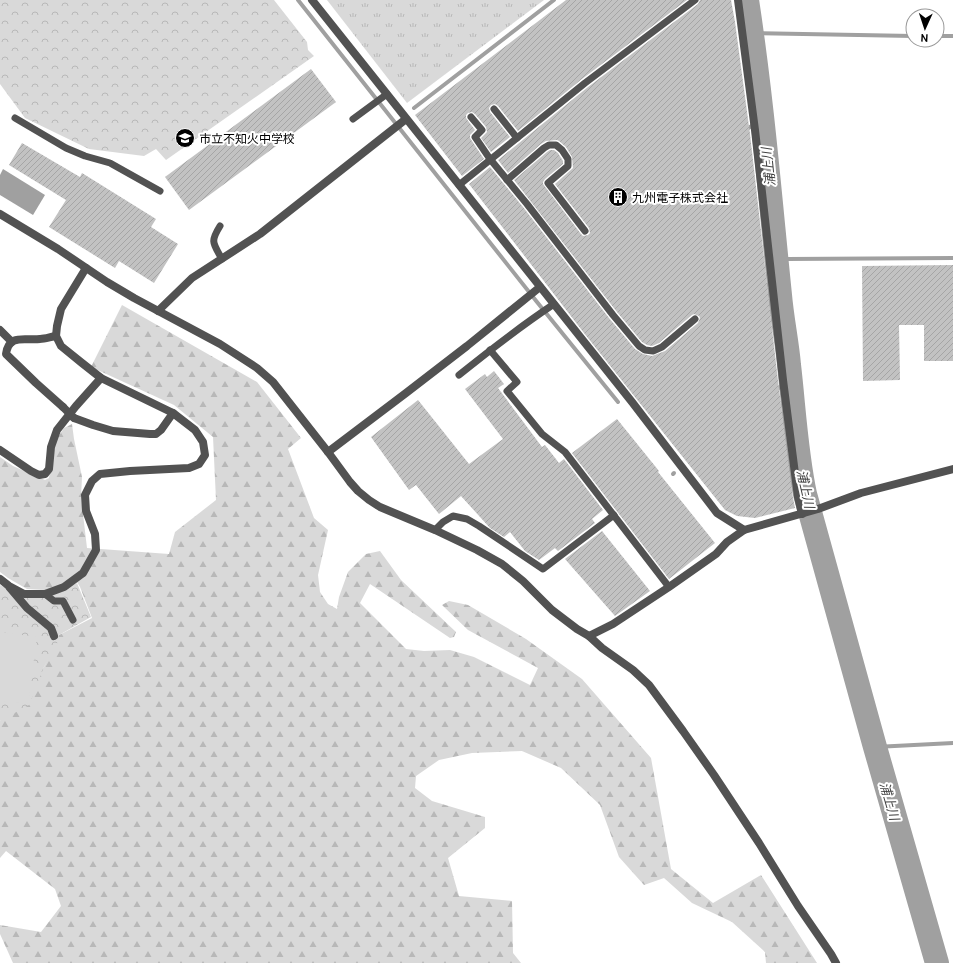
<svg xmlns="http://www.w3.org/2000/svg" width="953" height="963" font-family="Cabin,'Noto Sans JP',sans-serif">
<defs>
<pattern id="grass-tufts" width="24" height="20" patternUnits="userSpaceOnUse"><rect width="24" height="20" fill="#d9d9d9"/><path d="M3 7l-1-3M5 7V3M7 7l1-3M15 17l-1-3M17 17v-4M19 17l1-3" fill="none" stroke="#b8b8b8"/></pattern>
<pattern id="forest-firs" width="22" height="20" patternUnits="userSpaceOnUse"><rect width="22" height="20" fill="#d9d9d9"/><path d="M5 1l3.5 6h-7zM16 11l3.5 6h-7z" fill="#b8b8b8"/></pattern>
<pattern id="park-crowns" width="20" height="18" patternUnits="userSpaceOnUse"><rect width="20" height="18" fill="#d9d9d9"/><path d="M2 6a3 3 0 1 1 6 0M12 15a3 3 0 1 1 6 0" fill="none" stroke="#b8b8b8"/></pattern>
<pattern id="building-hatch" width="6" height="6" patternUnits="userSpaceOnUse"><rect width="6" height="6" fill="#c2c2c2"/><path d="M-1 1l2-2M0 6l6-6M5 7l2-2" fill="none" stroke="#a5a5a5"/></pattern>
</defs>
<rect width="100%" height="100%" fill="#fff"/>
<polygon fill="url(#grass-tufts)" points="327,0 544,0 407,103"/>
<polygon fill="url(#forest-firs)" points="122,305 257,382 301,438 288,449 314,518 328,530 318,575 320,592 328,604 337,609 339,597 348,572 366,554 380,551 401,580 456,632 454,637 450,638 370,584 360,603 406,649 424,651 450,650 474,657 530,685 538,668 468,630 442,605 449,601 468,605 526,639 582,679 651,758 671,869 713,903 761,875 817,963 766,963 765,952 732,922 692,903 664,878 644,885 619,857 600,805 561,768 522,751 472,753 439,760 416,776 415,788 432,801 485,817 485,828 448,858 459,896 512,901 513,953 521,963 13,963 0,934 0,925 41,932 61,906 55,889 6,851 0,858 0,721 44,667 59,635 92,618 80,587 74,577 63,585 45,590 27,589 8,578 0,572 0,457 13,466 45,480 49,478 56,440 64,428 72,424 74,439 82,477 81,497 87,548 169,554 175,532 216,500 213,437 174,405 91,367"/>
<g fill="url(#park-crowns)">
<polygon points="0,0 274,0 307,42 308,50 314,56 166,160 156,149 144,156 89,149 25,118 0,84"/>
<polygon points="77,583 91,617 59,635 57,644 44,667 29,705 0,721 0,585 4,587 44,597"/>
</g>
<polygon fill="#d9d9d9" points="0,632 37,637 28,704 0,701"/>
<polygon fill="#a0a0a0" points="3,169 45,195 33,215 0,195 0,175"/>
<g fill="none" stroke-linecap="round" stroke-linejoin="round">
<g stroke="#a0a0a0" stroke-width="4">
<polyline points="298,0 537,302 618,402"/>
<polyline points="752,33 913,36"/>
<polyline points="937,36 953,36"/>
<polyline points="414,108 554,0"/>
<polyline points="746,130 762,118"/>
<polyline points="787,259 953,258"/>
<polyline points="775,391 791,378"/>
<polyline points="673,474 674,473"/>
<polyline points="875,747 953,743"/>
</g>
<path stroke="#a0a0a0" stroke-width="24" d="M 747,0 C 762,98 770,197 780,295 C 782,319 787,341 789,365 C 794,408 796,452 805,494 L 875,747 L 937,963"/>
</g>
<g fill="url(#building-hatch)">
<polygon points="566,0 687,0 582,79 518,131 498,106 495,104 491,105 489,108 490,112 510,137 491,152 481,138 487,132 486,127 475,114 472,112 468,113 466,115 466,118 475,130 470,135 470,138 484,159 462,176 415,115"/>
<polygon points="700,0 731,0 735,22 750,134 778,381 793,498 795,508 755,518 737,516 725,510 584,333 469,184 490,167 523,207 609,318 635,349 643,354 652,356 665,351 698,323 700,318 699,316 694,314 692,315 659,343 652,346 647,345 642,342 617,312 514,180 547,152 550,150 554,150 558,153 563,161 563,164 545,179 543,182 543,184 581,234 583,236 588,235 590,233 589,228 555,184 573,168 572,157 566,147 559,141 557,140 546,141 541,144 508,173 498,160 588,87 698,4"/>
<polygon points="311,69 336,102 189,210 165,177"/>
<polygon points="22,143 80,177 82,173 156,219 151,227 178,244 154,283 119,261 115,268 49,227 66,200 9,165"/>
<polygon points="953,265 953,361 924,361 924,325 899,325 900,380 863,381 862,266"/>
<polygon points="494,371 504,384 498,388 542,447 545,445 559,463 564,459 603,510 592,519 595,523 558,551 555,548 539,560 525,551 510,532 504,537 490,528 461,496 439,514 416,485 409,490 371,437 418,400 469,464 503,439 465,389 485,374 487,377"/>
<polygon points="617,419 659,471 658,472 715,543 669,579 572,453"/>
<polygon points="602,531 650,591 615,616 565,559"/>
</g>
<g fill="none" stroke-linecap="round" stroke-linejoin="round">
<g stroke="#525252" stroke-width="7">
<polyline points="494,109 517,138"/>
<polyline points="471,117 482,130 475,137 490,159 527,204 613,315 639,346 645,350 653,351 662,347 695,319"/>
<polyline points="15,118 66,148 85,156 110,163 160,191"/>
<polyline points="353,119 387,94"/>
<polyline points="507,180 544,148 549,145 556,145 562,150 568,159 568,166 548,183 585,231"/>
<polyline points="459,185 585,83 695,0"/>
<path d="M 220,226 C 210,242 213,243 222,259"/>
<polyline points="490,350 517,382 507,391 542,434 565,452 669,587"/>
<path d="M 459,375 C 490,350 521,326 554,304"/>
<polyline points="435,530 443,522 453,516 467,519 479,526 543,569 614,515"/>
<polyline points="45,594 54,601 63,601 73,620"/>
</g>
<g stroke="#525252" stroke-width="8">
<polyline points="738,0 755,130 783,380 798,497 802,514"/>
<polyline points="0,214 58,249 107,282 134,298 220,344 257,368 273,382 328,452 350,482 358,491 369,500 380,507 435,530 477,550 502,564 523,581 552,610 577,629 589,636 602,648 633,670 649,685 683,731 714,775 759,843 798,906 831,954 836,963"/>
<polyline points="158,311 192,278 260,234 406,119"/>
<polyline points="0,330 12,342"/>
<path d="M 56,336 C 50,337 45,339 40,339 C 25,341 9,333 6,354 L 36,383 L 63,407"/>
<polyline points="74,418 93,425 113,431 150,434 156,434 161,430 173,413"/>
<polyline points="0,450 31,471 39,475 45,474 49,469 51,447 57,430 76,406 101,378"/>
<polyline points="328,452 406,393 467,346 540,287"/>
<polyline points="0,579 9,586 24,594 45,594 64,587 83,573 96,550 95,534 86,511 85,495 92,481 100,474 130,471 189,468 199,464 205,455 203,442 195,430 173,413 101,378 82,363 61,346 56,336 57,326 61,309 86,268"/>
<polyline points="10,588 27,608 51,628 54,636"/>
<polyline points="589,636 613,624 669,587 716,554 727,542 744,530"/>
</g>
<polyline stroke="#525252" stroke-width="8" points="312,0 632,402 717,513 744,530 818,509 861,493 953,469"/>
<polyline stroke="#525252" stroke-width="8" points="63,407 74,418"/>
</g>
<defs>
<g id="school-disc" transform="scale(1)"><circle r="9.5" fill="#000" stroke="#fff"/><path d="M0-5L7-2L0 1L-7-2ZM-4 1L0 2.5L4 1V4Q0 6-4 4Z" fill="#fff"/></g>
<g id="building-disc" transform="scale(1)"><circle r="9.5" fill="#000" stroke="#fff"/><path d="M-4-6H4V6H1V3H-1V6H-4ZM-2.5-4.3h1.7v1.8h-1.7ZM.8-4.3h1.7v1.8H.8ZM-2.5-1h1.7V.8h-1.7ZM.8-1h1.7V.8H.8Z" fill="#fff"/></g>
</defs>
<g fill-rule="evenodd">
<use href="#school-disc" x="185" y="138"/>
<use href="#building-disc" x="618" y="197"/>
</g>
<g text-anchor="middle" dominant-baseline="central" stroke-width="4" stroke-linejoin="round" paint-order="stroke">
<g font-size="12" fill="#000" stroke="#fff" text-anchor="start">
<text x="199" y="138">市立不知火中学校</text>
<text x="632" y="197">九州電子株式会社</text>
</g>
<g font-size="13" font-style="italic" fill="#414141" stroke="#fff">
<text transform="translate(768 167) rotate(-96)">浦上川</text>
<text transform="translate(806 489) rotate(77)">浦上川</text>
<text transform="translate(890 801) rotate(74)">浦上川</text>
</g>
</g>
<g transform="translate(925 28) rotate(183)"><circle r="19" fill="#ffffff" stroke="#999999"/>
<path d="M0-3L7 15L0 10L-7 15Z" fill="#000000"/>
<text y="-6" font-size="11" font-weight="bold" text-anchor="middle" fill="#000000">N</text>
</g>
</svg>
